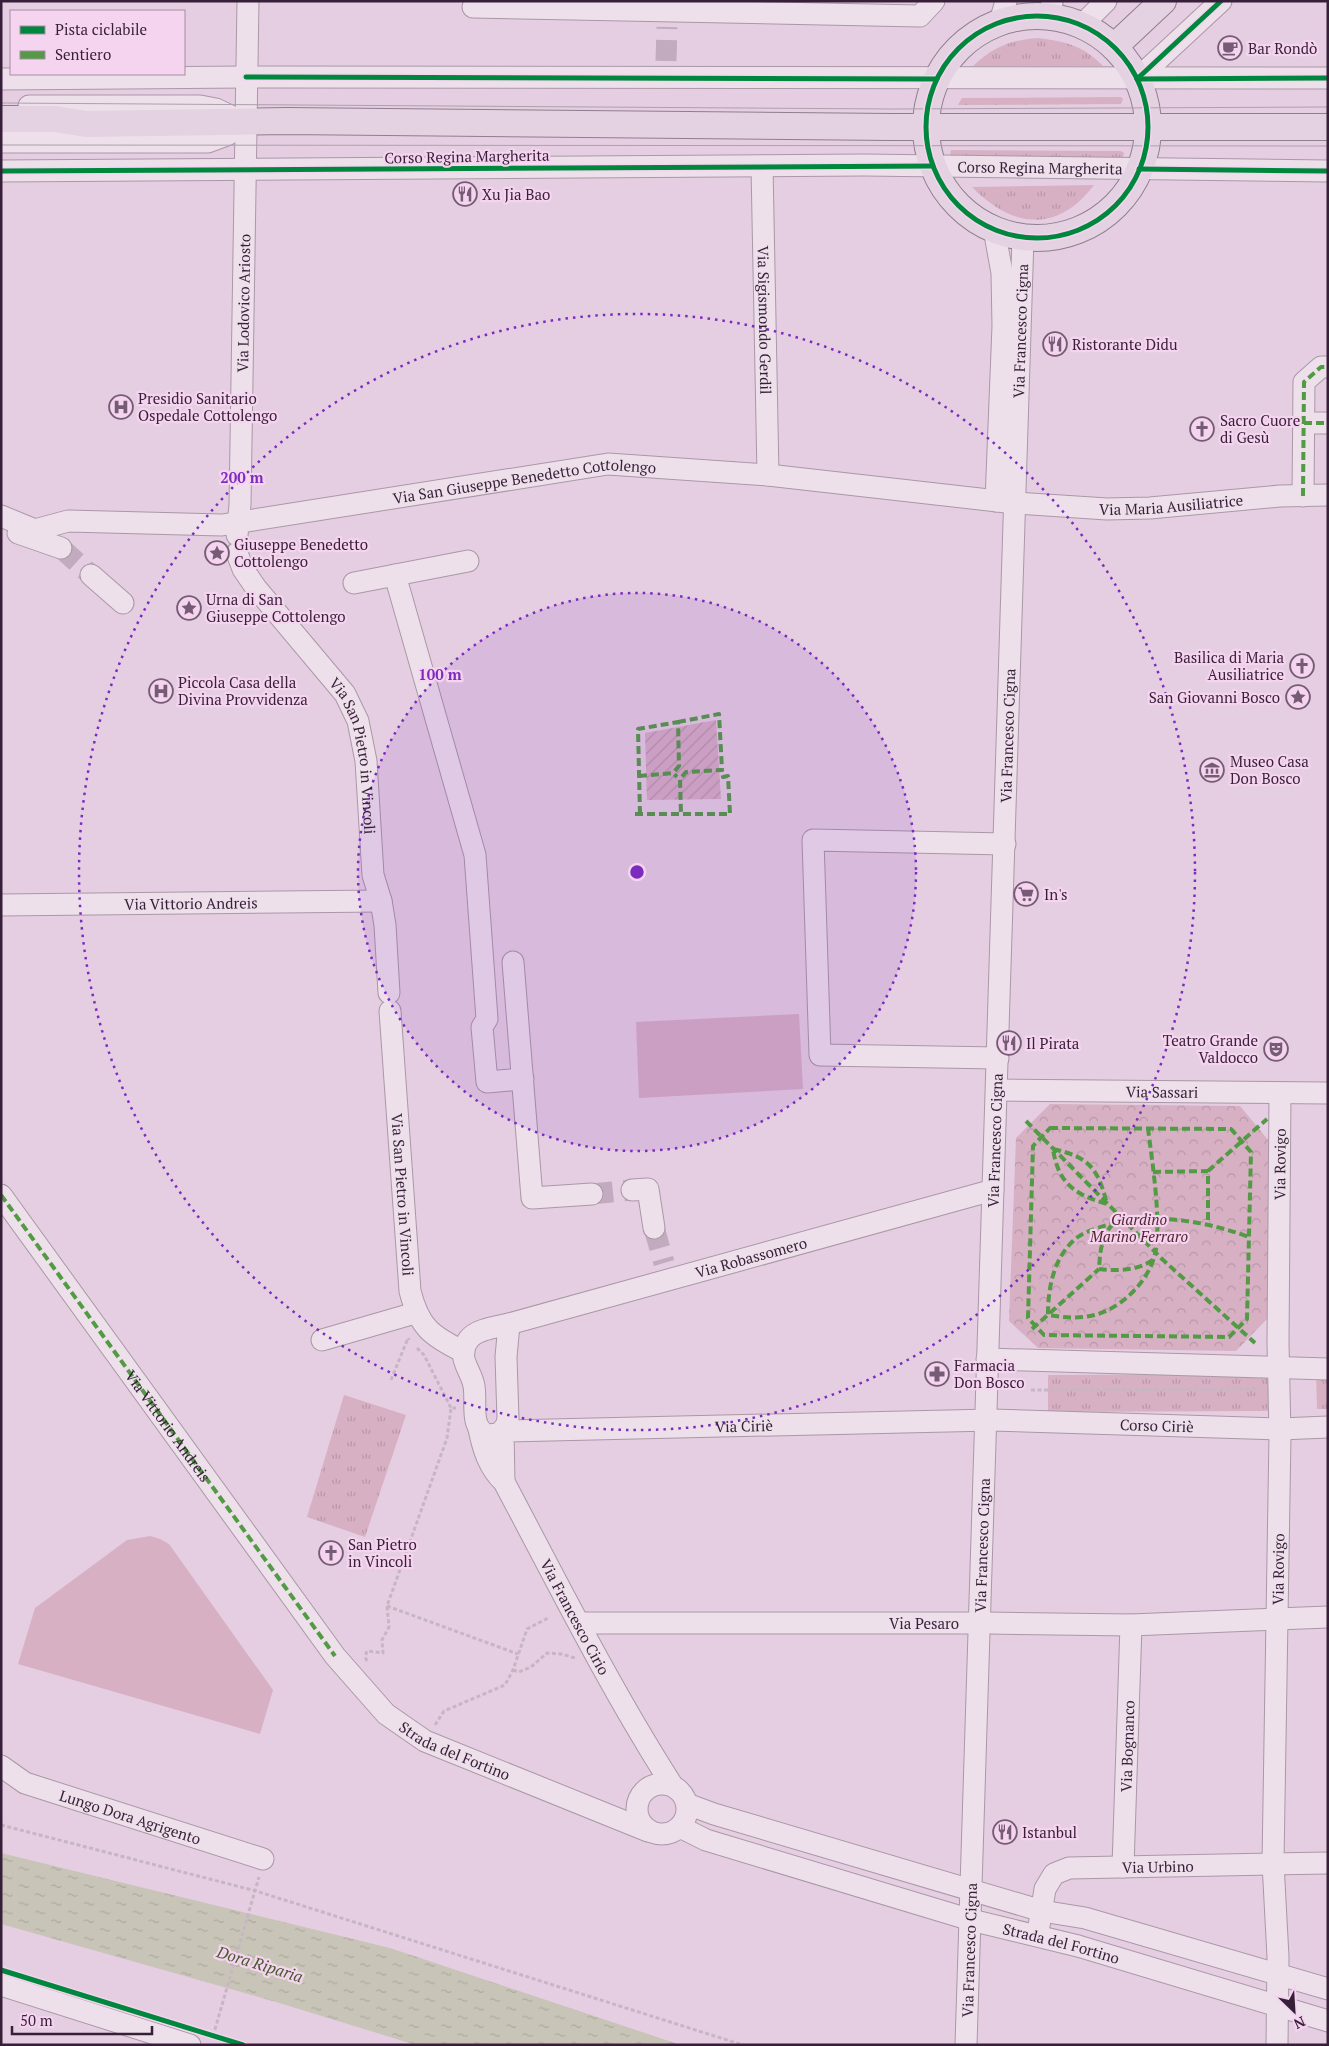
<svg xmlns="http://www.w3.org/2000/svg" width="1329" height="2046" font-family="'PT Serif',serif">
<defs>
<pattern id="grass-tufts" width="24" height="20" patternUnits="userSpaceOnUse" patternTransform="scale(1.25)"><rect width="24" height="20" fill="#d7b0c4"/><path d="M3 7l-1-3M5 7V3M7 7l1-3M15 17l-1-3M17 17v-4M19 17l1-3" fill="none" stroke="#b997a9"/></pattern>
<pattern id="park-crowns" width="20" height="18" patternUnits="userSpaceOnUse" patternTransform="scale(1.25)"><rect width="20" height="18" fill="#d7b0c4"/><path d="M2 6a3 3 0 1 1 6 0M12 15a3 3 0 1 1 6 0" fill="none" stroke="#b997a9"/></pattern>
<pattern id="garden-furrows" width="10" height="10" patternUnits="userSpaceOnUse" patternTransform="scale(1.25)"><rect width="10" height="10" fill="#d7b0c4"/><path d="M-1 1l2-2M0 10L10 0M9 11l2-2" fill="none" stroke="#b997a9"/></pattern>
<pattern id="water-ripples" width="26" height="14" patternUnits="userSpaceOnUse" patternTransform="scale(1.25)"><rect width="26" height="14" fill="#c8c5b8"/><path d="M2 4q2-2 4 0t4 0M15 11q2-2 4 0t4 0" fill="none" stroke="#ada99f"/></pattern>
</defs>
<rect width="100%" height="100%" fill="#e5cee1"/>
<g fill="url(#grass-tufts)">
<path d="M 1038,38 C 1067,42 1082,45 1103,66 L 973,66 C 993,47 1011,40 1038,38 Z"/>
<polygon points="1121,97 1123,99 1121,104 958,105 962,98"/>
<polygon points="951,150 1121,151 1124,153 1123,157 1119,159 950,156"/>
<path d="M 1094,185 C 1057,234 1012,228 972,187 Z"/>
<polygon points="1316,1371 1328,1371 1328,1409 1317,1409"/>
<polygon points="1268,1374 1268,1411 1048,1412 1048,1375"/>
<polygon points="344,1395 406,1415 365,1537 307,1517"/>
</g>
<polygon fill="url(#park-crowns)" points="1050,1104 1240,1106 1269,1141 1268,1318 1236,1351 1038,1348 1009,1321 1016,1138"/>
<polygon fill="url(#garden-furrows)" points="716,720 721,799 647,800 645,733"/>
<g fill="#d7b0c4">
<polygon points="799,1014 803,1089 639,1098 636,1022"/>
<polygon points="150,1536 160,1539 169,1544 273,1690 260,1734 18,1664 35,1608 127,1540"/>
</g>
<polygon fill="url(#water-ripples)" points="1,1853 390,1948 681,2045 416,2045 276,2002 1,1924"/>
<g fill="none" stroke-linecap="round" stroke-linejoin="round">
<g stroke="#c2abbf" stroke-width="21" stroke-dasharray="21 11" stroke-linecap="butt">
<polyline points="666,61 667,27"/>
<polyline points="61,548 91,575"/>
<polyline points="592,1194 632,1190"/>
<polyline points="654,1228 664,1263"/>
</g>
<g stroke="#aa97a8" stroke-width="23">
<g id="minor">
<polyline points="473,7 920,16 934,1"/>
<polyline points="1051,17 1052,1"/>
<polyline points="1000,22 1006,1"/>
<polyline points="1082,25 1106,1"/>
<polyline points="1,79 246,77 1328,78"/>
<polyline points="1137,79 1221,1"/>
<polyline points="29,106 200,106 216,109 241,121"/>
<polyline points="1,142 208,142 227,135 245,123"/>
<path id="s1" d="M 762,166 L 768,475"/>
<path id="s2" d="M 1,171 L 864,165 L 1328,171"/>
<polyline points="994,229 1002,273 1003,326 996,501"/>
<polyline points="1304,423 1328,423"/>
<polyline points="1303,496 1304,382 1321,367 1328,367"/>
<path id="s3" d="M 1,516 L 35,530 L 68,521 L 222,525 L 608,464 L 768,475 L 1015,503 L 1107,509 L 1150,508 L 1280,496 L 1328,495"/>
<polyline points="18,533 61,548"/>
<path id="s4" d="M 237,535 L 240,505 L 248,1"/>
<path id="s5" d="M 237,553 L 243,569 L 256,588 L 345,694 L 358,721 L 366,761 L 373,875 L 381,901 L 385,925 L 389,993"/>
<polyline points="91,575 123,603"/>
<polyline points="395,575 475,855 487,1019 482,1027 487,1082 523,1079"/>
<polyline points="354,583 468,561"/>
<path id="s6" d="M 1,905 L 381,901"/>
<polyline points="513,962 532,1198 592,1194"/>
<path id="s7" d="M 390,1011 L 410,1291 C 419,1327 431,1336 464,1352"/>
<polyline points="998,1058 820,1055 813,840 1005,844"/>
<path id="s8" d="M 997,1090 L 1328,1093"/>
<polyline points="632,1190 648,1189 654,1228"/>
<path id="s9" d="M 1,1195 L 335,1656 L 386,1714 L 425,1741 L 648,1831"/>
<path id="s10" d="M 509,1324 L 993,1190"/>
<path d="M 509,1324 L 506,1357 L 508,1419 L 506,1426 L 499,1434 L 488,1435 C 469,1428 477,1403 474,1386 C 471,1369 455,1357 469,1339 C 477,1329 497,1327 509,1324 Z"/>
<polyline points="322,1340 415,1313"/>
<polyline points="987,1359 1328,1369"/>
<path id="s11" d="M 479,1429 C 483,1449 489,1468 504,1482 C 558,1584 610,1688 672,1785"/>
<path id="s12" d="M 504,1482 L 503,1431 L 991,1420 L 1280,1429 L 1328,1427"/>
<path id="s13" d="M 580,1623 L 989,1623 L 1131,1625 L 1328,1617"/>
<path id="s14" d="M 1,1766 L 25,1783 L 263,1859"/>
<circle cx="662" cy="1809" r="25"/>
<polyline points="687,1804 714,1814 1042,1911 1085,1918 1328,1989"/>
<path id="s15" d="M 680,1827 L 706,1840 L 971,1920 L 1078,1946 L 1328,2021"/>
<path id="s16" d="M 1123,1867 L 1131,1625"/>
<path id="s17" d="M 1039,1926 L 1045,1889 L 1054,1874 L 1069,1868 L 1328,1863"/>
<polyline points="1,1985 190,2045"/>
<path id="s18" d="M 966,2045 L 1023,237"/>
<path id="s19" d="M 1277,2045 L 1278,1957 L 1273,1863 L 1280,1435 L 1278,1343 L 1280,1093"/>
</g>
</g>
<g stroke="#8f7e8e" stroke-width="28">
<g id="major">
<circle cx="1037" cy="127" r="111"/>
<polyline points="1114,47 1163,1"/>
<polyline points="1,119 55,119 86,124 287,121 891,127 1328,127"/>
</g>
</g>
<g stroke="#c6b6c3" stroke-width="3" stroke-dasharray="4 2.5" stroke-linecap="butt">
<polyline points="417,1348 424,1355 451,1408"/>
<polyline points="391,1380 408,1338 409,1340"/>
<polyline points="1031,1390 1260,1389"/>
<polyline points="387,1606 518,1654"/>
<polyline points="367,1661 365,1657 367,1651 383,1653 382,1640 389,1627 387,1606 447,1438 451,1408 456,1408"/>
<polyline points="513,1670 519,1672 531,1667 547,1653 561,1654 575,1658"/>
<polyline points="435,1725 444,1711 505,1685 513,1670 527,1629 548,1618"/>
<polyline points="1,1825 256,1891 743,2045"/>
<polyline points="213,2036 259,1877"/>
</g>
<use href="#minor" stroke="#ede0ea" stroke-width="21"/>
<use href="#major" stroke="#e4d1e1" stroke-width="26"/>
<g stroke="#aca0ab" stroke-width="1">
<polyline points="1,103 892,109 1328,107"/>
<polyline points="1,145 1328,146"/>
</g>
<g stroke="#529a44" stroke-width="4" stroke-dasharray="8 4" stroke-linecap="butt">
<polyline points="1304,423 1328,423"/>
<polyline points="1303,496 1304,382 1321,367 1328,367"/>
<polyline points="678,722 719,714 722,770 686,772 680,779 681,814"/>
<polyline points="639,776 673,773 677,777"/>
<polyline points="635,814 730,814 728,776 723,777 722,770"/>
<polyline points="640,814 638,729 678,722 679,766 673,773"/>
<polyline points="1026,1121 1162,1259 1255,1343"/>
<polygon points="1050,1128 1231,1129 1251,1152 1247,1319 1229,1337 1044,1335 1028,1318 1033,1146"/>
<path d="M 1148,1128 C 1152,1161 1162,1223 1155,1254 C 1148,1283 1119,1311 1090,1316 C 1076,1319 1062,1317 1048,1315 C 1048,1289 1053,1260 1073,1241 C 1082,1232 1095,1229 1107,1225 C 1156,1213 1202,1220 1249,1237"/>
<path d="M 1053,1149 C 1089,1157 1098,1168 1107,1204 C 1075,1195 1058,1183 1053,1149 Z"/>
<polyline points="1208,1171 1267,1119"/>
<polyline points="1153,1172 1208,1171 1208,1224"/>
<path id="s20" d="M 1,1195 L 335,1656"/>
<path d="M 1113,1224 C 1101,1236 1100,1253 1099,1269 C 1118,1271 1138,1271 1154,1259"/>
<polyline points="1032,1329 1099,1269"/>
</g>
<g stroke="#f5d4ef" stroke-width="8">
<g id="cycleway">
<circle cx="1037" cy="127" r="111"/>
<polyline points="246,77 937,79"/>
<polyline points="1137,79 1328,78"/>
<polyline points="1137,79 1221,1"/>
<polyline points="1139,169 1328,171"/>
<polyline points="1,171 933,166"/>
<polyline points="1,1970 243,2045"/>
</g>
</g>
<use href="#cycleway" stroke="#00873e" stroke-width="5"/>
</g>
<circle cx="637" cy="872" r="279" fill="#7b2cbf" fill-opacity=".12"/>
<g fill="none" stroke="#7b2cbf" stroke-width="2.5" stroke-dasharray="2.5 5">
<circle cx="637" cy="872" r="279"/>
<circle cx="637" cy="872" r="558"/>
</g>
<defs>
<g id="cafe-ring" transform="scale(1.25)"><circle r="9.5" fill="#f5d4ef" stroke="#755c74" stroke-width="1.5"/><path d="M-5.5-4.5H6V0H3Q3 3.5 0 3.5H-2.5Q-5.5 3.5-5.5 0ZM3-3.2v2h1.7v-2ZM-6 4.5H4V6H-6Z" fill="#755c74"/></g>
<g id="restaurant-ring" transform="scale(1.25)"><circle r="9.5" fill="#f5d4ef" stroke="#755c74" stroke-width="1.5"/><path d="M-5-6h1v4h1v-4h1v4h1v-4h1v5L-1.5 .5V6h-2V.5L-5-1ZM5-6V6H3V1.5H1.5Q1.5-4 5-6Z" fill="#755c74"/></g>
<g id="hospital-ring" transform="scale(1.25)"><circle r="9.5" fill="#f5d4ef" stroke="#755c74" stroke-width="1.5"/><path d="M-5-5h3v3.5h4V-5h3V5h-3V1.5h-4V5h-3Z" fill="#755c74"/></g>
<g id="church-ring" transform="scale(1.25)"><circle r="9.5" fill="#f5d4ef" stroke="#755c74" stroke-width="1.5"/><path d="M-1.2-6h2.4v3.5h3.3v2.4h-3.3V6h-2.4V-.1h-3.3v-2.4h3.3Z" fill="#755c74"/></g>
<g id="sight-ring" transform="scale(1.25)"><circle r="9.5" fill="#f5d4ef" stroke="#755c74" stroke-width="1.5"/><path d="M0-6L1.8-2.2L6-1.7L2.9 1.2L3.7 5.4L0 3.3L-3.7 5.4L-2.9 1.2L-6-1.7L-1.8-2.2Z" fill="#755c74"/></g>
<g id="museum-ring" transform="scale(1.25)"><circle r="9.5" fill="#f5d4ef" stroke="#755c74" stroke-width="1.5"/><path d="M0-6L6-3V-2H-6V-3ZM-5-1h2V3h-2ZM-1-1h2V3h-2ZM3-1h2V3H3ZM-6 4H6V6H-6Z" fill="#755c74"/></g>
<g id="supermarket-ring" transform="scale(1.25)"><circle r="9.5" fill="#f5d4ef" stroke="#755c74" stroke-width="1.5"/><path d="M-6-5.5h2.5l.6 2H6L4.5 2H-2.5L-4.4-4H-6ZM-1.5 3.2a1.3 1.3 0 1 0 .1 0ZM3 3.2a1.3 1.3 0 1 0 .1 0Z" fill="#755c74"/></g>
<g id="theatre-ring" transform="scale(1.25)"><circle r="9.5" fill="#f5d4ef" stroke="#755c74" stroke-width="1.5"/><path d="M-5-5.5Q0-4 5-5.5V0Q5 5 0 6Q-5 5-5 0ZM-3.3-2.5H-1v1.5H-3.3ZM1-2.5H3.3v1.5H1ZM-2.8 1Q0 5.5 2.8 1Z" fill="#755c74"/></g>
<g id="pharmacy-ring" transform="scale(1.25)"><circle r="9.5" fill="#f5d4ef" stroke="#755c74" stroke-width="1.5"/><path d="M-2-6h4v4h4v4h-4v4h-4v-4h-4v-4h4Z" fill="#755c74"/></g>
</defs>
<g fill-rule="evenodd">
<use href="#cafe-ring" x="1230" y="48"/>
<use href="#restaurant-ring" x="465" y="194"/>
<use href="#restaurant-ring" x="1055" y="344"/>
<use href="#hospital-ring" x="121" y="407"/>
<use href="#church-ring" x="1202" y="429"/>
<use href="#sight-ring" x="217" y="553"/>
<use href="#sight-ring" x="189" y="608"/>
<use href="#church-ring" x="1302" y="666"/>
<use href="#hospital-ring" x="161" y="691"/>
<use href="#sight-ring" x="1298" y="697"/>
<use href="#museum-ring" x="1212" y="770"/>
<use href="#supermarket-ring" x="1026" y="894"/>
<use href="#restaurant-ring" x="1009" y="1043"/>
<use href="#theatre-ring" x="1276" y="1049"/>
<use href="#pharmacy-ring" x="937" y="1374"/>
<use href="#church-ring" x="331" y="1553"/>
<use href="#restaurant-ring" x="1005" y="1832"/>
</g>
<g text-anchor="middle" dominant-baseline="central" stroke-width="4.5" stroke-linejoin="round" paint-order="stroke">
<g font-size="15" fill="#381f39" stroke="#f5d4ef" text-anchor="start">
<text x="1248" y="48">Bar Rondò</text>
<text x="482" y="194">Xu Jia Bao</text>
<text x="1072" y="344">Ristorante Didu</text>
<text x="138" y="398">Presidio Sanitario<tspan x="138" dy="17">Ospedale Cottolengo</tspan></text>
<text x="1220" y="420">Sacro Cuore<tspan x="1220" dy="17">di Gesù</tspan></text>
<text x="234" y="544">Giuseppe Benedetto<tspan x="234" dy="17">Cottolengo</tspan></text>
<text x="206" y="599">Urna di San<tspan x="206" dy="17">Giuseppe Cottolengo</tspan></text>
<text x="1284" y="657" text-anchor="end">Basilica di Maria<tspan x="1284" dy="17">Ausiliatrice</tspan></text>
<text x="178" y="682">Piccola Casa della<tspan x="178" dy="17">Divina Provvidenza</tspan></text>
<text x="1280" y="697" text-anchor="end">San Giovanni Bosco</text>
<text x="1230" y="761">Museo Casa<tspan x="1230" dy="17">Don Bosco</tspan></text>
<text x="1044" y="894">In's</text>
<text x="1258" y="1040" text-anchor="end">Teatro Grande<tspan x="1258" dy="17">Valdocco</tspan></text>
<text x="1026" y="1043">Il Pirata</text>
<text x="954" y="1365">Farmacia<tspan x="954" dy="17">Don Bosco</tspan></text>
<text x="348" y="1544">San Pietro<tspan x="348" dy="17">in Vincoli</tspan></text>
<text x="1022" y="1832">Istanbul</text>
</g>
<g font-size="15" fill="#381f39" stroke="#f5d4ef">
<text transform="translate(467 156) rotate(-1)">Corso Regina Margherita</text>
<text stroke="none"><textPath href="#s2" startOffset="1039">Corso Regina Margherita</textPath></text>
<text stroke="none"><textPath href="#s4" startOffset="232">Via Lodovico Ariosto</textPath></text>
<text stroke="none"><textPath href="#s1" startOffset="154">Via Sigismondo Gerdil</textPath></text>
<text stroke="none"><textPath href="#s18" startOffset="1715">Via Francesco Cigna</textPath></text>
<text stroke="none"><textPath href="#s3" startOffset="531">Via San Giuseppe Benedetto Cottolengo</textPath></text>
<text stroke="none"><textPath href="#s3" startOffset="1181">Via Maria Ausiliatrice</textPath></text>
<text stroke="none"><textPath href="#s18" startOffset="1310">Via Francesco Cigna</textPath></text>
<text stroke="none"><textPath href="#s5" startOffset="241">Via San Pietro in Vincoli</textPath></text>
<text stroke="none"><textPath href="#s6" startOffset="190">Via Vittorio Andreis</textPath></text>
<text stroke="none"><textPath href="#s8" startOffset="165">Via Sassari</textPath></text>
<text stroke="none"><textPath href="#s18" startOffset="905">Via Francesco Cigna</textPath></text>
<text stroke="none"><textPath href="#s19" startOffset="881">Via Rovigo</textPath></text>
<text stroke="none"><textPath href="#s7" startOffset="184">Via San Pietro in Vincoli</textPath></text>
<text stroke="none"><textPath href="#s10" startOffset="251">Via Robassomero</textPath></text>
<text stroke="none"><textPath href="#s12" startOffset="705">Corso Ciriè</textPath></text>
<text stroke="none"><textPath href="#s20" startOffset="285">Via Vittorio Andreis</textPath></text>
<text stroke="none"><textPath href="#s12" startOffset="292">Via Ciriè</textPath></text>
<text stroke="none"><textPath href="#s18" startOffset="500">Via Francesco Cigna</textPath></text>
<text stroke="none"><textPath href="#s19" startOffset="476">Via Rovigo</textPath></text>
<text stroke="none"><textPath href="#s11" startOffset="212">Via Francesco Cirio</textPath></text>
<text stroke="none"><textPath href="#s13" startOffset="344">Via Pesaro</textPath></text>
<text stroke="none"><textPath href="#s16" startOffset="121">Via Bognanco</textPath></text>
<text stroke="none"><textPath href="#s9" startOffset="725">Strada del Fortino</textPath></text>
<text stroke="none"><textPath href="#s14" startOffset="140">Lungo Dora Agrigento</textPath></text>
<text stroke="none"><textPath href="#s17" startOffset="160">Via Urbino</textPath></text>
<text stroke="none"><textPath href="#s15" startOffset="399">Strada del Fortino</textPath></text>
<text stroke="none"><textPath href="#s18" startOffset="95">Via Francesco Cigna</textPath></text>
</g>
<g font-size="15" font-style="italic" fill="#552532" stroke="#f5d4ef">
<text x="1139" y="1219">Giardino<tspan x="1139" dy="17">Marino Ferraro</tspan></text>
</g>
<g font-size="16" font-style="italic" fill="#47592e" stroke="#f5d4ef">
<text transform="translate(260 1964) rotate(17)">Dora Riparia</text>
</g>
</g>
<circle cx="637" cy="872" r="8" fill="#7b2cbf" stroke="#f5d4ef" stroke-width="2.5"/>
<g font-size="15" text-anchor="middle" font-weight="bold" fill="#7b2cbf" stroke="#f5d4ef" stroke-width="4.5" stroke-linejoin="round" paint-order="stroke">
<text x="242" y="483">200 m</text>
<text x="440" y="680">100 m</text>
</g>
<rect width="1329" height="2046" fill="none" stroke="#381f39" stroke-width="5"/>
<rect x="10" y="10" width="175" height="65" fill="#f5d4ef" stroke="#a98ca6"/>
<rect x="20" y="26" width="25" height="8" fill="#00873e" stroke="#a98ca6"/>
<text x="55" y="35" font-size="15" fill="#381f39">Pista ciclabile</text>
<rect x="20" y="51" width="25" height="8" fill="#529a44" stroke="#a98ca6"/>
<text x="55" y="60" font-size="15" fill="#381f39">Sentiero</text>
<g transform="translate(1294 2011) rotate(155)" stroke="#f5d4ef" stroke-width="4" paint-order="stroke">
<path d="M0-4L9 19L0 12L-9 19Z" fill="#381f39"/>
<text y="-8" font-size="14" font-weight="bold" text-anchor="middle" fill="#381f39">N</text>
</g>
<path d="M12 2026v8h140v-8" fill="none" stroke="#381f39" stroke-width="2.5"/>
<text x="20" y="2026" font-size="15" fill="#381f39" stroke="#f5d4ef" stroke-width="4" paint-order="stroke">50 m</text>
</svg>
